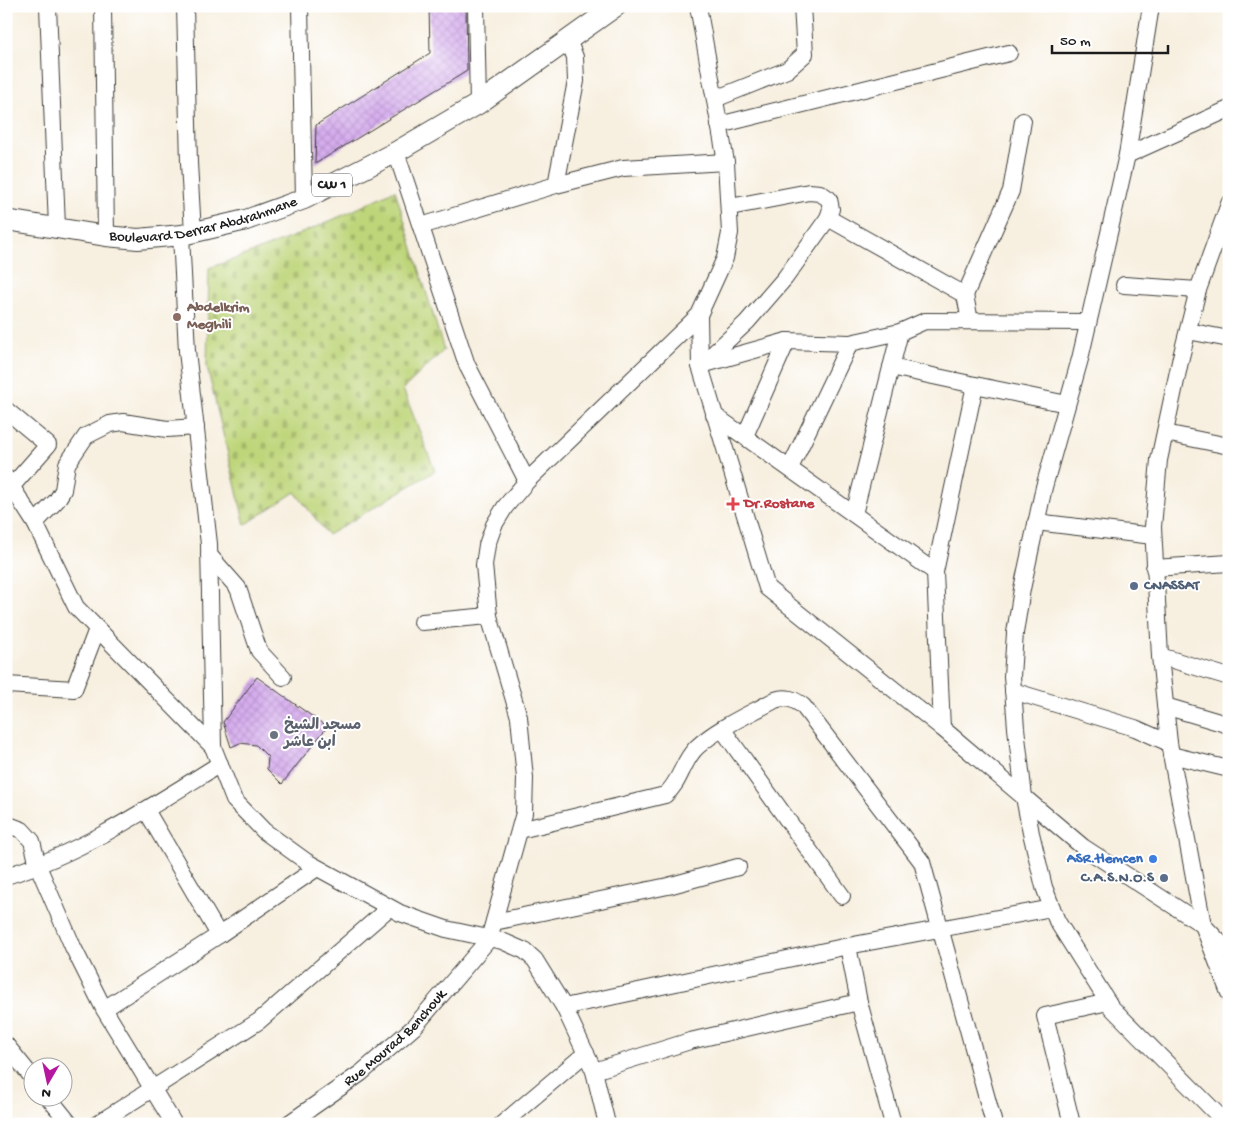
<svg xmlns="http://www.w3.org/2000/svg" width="1235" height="1130" font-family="'Gochi Hand','Playpen Sans Arabic',sans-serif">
<defs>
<pattern id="cemetery-stones" width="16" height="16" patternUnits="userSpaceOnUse" patternTransform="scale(1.25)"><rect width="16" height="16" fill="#bed579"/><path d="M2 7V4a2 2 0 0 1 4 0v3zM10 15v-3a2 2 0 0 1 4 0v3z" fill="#a3b668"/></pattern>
<pattern id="building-cross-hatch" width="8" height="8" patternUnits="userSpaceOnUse" patternTransform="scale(1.25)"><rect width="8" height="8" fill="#d6adee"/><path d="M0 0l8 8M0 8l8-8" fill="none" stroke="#b794cc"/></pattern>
</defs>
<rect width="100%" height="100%" fill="#fff"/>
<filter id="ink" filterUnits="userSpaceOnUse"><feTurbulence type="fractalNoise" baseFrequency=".02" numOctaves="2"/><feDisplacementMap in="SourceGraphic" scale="10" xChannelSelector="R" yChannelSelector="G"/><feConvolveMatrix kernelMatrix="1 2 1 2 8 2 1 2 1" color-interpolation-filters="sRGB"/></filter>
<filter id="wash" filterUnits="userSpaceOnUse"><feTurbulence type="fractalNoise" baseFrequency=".0096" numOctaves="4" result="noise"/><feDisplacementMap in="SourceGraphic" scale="20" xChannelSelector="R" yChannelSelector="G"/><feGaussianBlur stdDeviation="1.12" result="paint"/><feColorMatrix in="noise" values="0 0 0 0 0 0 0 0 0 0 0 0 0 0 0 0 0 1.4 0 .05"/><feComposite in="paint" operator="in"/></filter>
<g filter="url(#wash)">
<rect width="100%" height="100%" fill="#f7efdf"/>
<path fill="url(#cemetery-stones)" stroke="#6d784a" d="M 395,190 L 444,350 L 403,389 L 435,471 L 328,535 L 295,492 L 245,525 L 207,367 L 209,268 C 273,246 335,221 395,190 Z"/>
<g id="blocks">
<g fill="url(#building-cross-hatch)">
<polygon points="429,6 466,6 467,71 315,164 316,125 430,53"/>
<polygon points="257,677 327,727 282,784 267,769 268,757 256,745 240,743 231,747 223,722"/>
</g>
</g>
</g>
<g filter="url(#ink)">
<use href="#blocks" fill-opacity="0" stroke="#3d3c39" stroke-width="1"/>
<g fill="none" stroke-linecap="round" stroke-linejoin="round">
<g stroke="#3d3c39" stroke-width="18">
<g id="minor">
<polyline points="48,6 57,227"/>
<polyline points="103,6 106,236"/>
<polyline points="185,6 189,163 193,233"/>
<polyline points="300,6 304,199"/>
<polyline points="476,6 478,104"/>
<polyline points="1151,6 1127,155 1080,359 1044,487 1022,589 1015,633 1012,676 1016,728 1024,797 1031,833 1044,887 1057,921 1111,1007 1227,1124"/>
<polyline points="715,99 787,70 805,54 802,6"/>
<polyline points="719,125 1009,53"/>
<polyline points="396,152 467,365 527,481"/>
<polyline points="1127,155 1229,109"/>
<polyline points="556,185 576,81 575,57 568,40"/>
<polyline points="1229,204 1198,290 1181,357 1159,460 1153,527 1160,656 1169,743 1203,925 1229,993"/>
<polyline points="730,207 809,192 820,193 829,199 831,209 828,218"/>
<polyline points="421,226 556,185 623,168 726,162"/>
<polyline points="181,235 187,351 209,544 213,747 234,800 264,831 307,862 400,913 446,929 502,941 525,951 535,960 564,1007 594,1071 607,1124"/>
<polyline points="1124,285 1198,290"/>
<polyline points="965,295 1011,191 1023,121"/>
<polyline points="699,315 700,366 767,588 942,728 1083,847 1203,925 1229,952"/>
<polyline points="1188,331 1229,339"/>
<polyline points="705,364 787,341"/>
<polyline points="700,366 747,322 785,278 828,218 965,295 970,321"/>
<polyline points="891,367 975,385 935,572"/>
<polyline points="975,385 1067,404"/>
<polyline points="6,410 48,445 12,486"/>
<polyline points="714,415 935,572 942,728"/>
<polyline points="1165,433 1229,446"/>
<polyline points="745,436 787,341 850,343"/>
<polyline points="790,468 850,343 900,332"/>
<polyline points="6,478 35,523 76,607 213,747"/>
<polyline points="854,514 900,332 925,321 1088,322"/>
<polyline points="1036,522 1153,536"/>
<polyline points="35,523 57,500 63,490 67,464 86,436 110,424 123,422 167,429 196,427"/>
<polyline points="209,555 238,588 259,651 283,677"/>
<polyline points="1154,568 1229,563"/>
<polyline points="422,622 489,616"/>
<polyline points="1160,656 1229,677"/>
<polyline points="6,685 74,689 97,629"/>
<polyline points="1013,691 1135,728 1169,743"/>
<polyline points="1165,706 1229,725"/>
<polyline points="723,730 842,896"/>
<polyline points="1171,755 1229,769"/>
<polyline points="146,810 219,935"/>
<polyline points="6,824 22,830 32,841 38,866 73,947 104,1009 174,1124"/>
<path d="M 520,830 L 665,795 C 681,782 682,761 697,747 C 719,727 750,714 775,700 C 786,696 794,699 803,706 L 922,862 L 994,1124"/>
<path d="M 6,876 C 82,853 152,806 220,764"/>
<polyline points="494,922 668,886 738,867"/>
<polyline points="848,946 859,1002 893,1124"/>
<polyline points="564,1007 848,946 1052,908"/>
<polyline points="104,1009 219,935 317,868"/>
<polyline points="6,1045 32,1077"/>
<polyline points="594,1071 690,1041 859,1002"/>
<polyline points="49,1098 70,1124"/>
<polyline points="97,1124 259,1021 389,908"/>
<path id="s1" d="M 288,1124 L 361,1073 L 414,1027 L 489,939 L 524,813 L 525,778 L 519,717 L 489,616 L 484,565 L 487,545 L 494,525 L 505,507 L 527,481 L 699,315 L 725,258 L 730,233 L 726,162 L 698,6"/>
<polyline points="502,1124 586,1053"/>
<polyline points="1072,1124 1045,1016 1108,1002"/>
</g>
</g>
<g stroke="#3d3c39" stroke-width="22">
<g id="major">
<path id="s2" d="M 6,220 L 106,236 L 138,239 L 182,235 L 246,220 L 304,199 L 396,152 L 478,104 L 616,6"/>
</g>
</g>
<use href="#minor" stroke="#fff" stroke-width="16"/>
<use href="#major" stroke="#fff" stroke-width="20"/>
</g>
</g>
<circle fill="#8d6e63" stroke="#fff" stroke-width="2" cx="177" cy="317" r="5"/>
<path fill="#e0444e" stroke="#fff" stroke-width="2" d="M730.5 496.5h5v5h5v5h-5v5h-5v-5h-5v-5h5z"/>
<g fill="#5c6f8a" stroke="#fff" stroke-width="2">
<circle cx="1134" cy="586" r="5"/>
<circle cx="1164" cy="878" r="5"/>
</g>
<circle fill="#6b7280" stroke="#fff" stroke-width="2" cx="274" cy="735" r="5"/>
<circle fill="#3f7fe0" stroke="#fff" stroke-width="2" cx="1153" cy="859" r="5"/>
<g text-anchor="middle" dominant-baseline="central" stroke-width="4" stroke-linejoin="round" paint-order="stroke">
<rect fill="#fff" stroke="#606060" stroke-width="1" x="312" y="173.5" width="40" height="23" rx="4"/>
<g font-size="14" font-weight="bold" fill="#1c1c1c">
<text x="332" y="185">CW 1</text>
</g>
<g font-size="15" fill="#1c1c1c" stroke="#fff">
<text stroke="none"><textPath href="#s2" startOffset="201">Boulevard Derrar Abdrahmane</textPath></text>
<text stroke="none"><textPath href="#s1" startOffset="138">Rue Mourad Benchouk</textPath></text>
</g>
<g font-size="15" font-weight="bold" fill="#785e54" stroke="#fff" text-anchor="start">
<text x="187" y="308">Abdelkrim<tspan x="187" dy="17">Meghili</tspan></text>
</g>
<g font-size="15" font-weight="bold" fill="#be3a42" stroke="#fff" text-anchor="start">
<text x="744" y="504">Dr.Rostane</text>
</g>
<g font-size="15" font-weight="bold" fill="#4e5e75" stroke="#fff" text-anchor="start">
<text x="1144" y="586">CNASSAT</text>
<text x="1154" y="878" text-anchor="end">C.A.S.N.O.S</text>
</g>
<g font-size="15" font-weight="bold" fill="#5b616d" stroke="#fff" text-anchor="start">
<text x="284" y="726">مسجد الشيخ<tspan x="284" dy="17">ابن عاشر</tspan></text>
</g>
<g font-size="15" font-weight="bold" fill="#366cbe" stroke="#fff" text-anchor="end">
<text x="1143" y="859">ASR.tlemcen</text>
</g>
</g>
<rect width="1235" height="1130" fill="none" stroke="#fff" stroke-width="25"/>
<g transform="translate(48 1082) rotate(189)"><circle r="24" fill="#ffffff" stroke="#a4a4a4"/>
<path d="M0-4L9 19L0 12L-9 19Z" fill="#b5179e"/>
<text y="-8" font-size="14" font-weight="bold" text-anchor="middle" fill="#1c1c1c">N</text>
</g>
<path d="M1052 45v8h116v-8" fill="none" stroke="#1c1c1c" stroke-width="2.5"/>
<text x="1060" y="45" font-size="15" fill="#1c1c1c" stroke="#ffffff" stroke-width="4" paint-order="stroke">50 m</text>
</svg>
